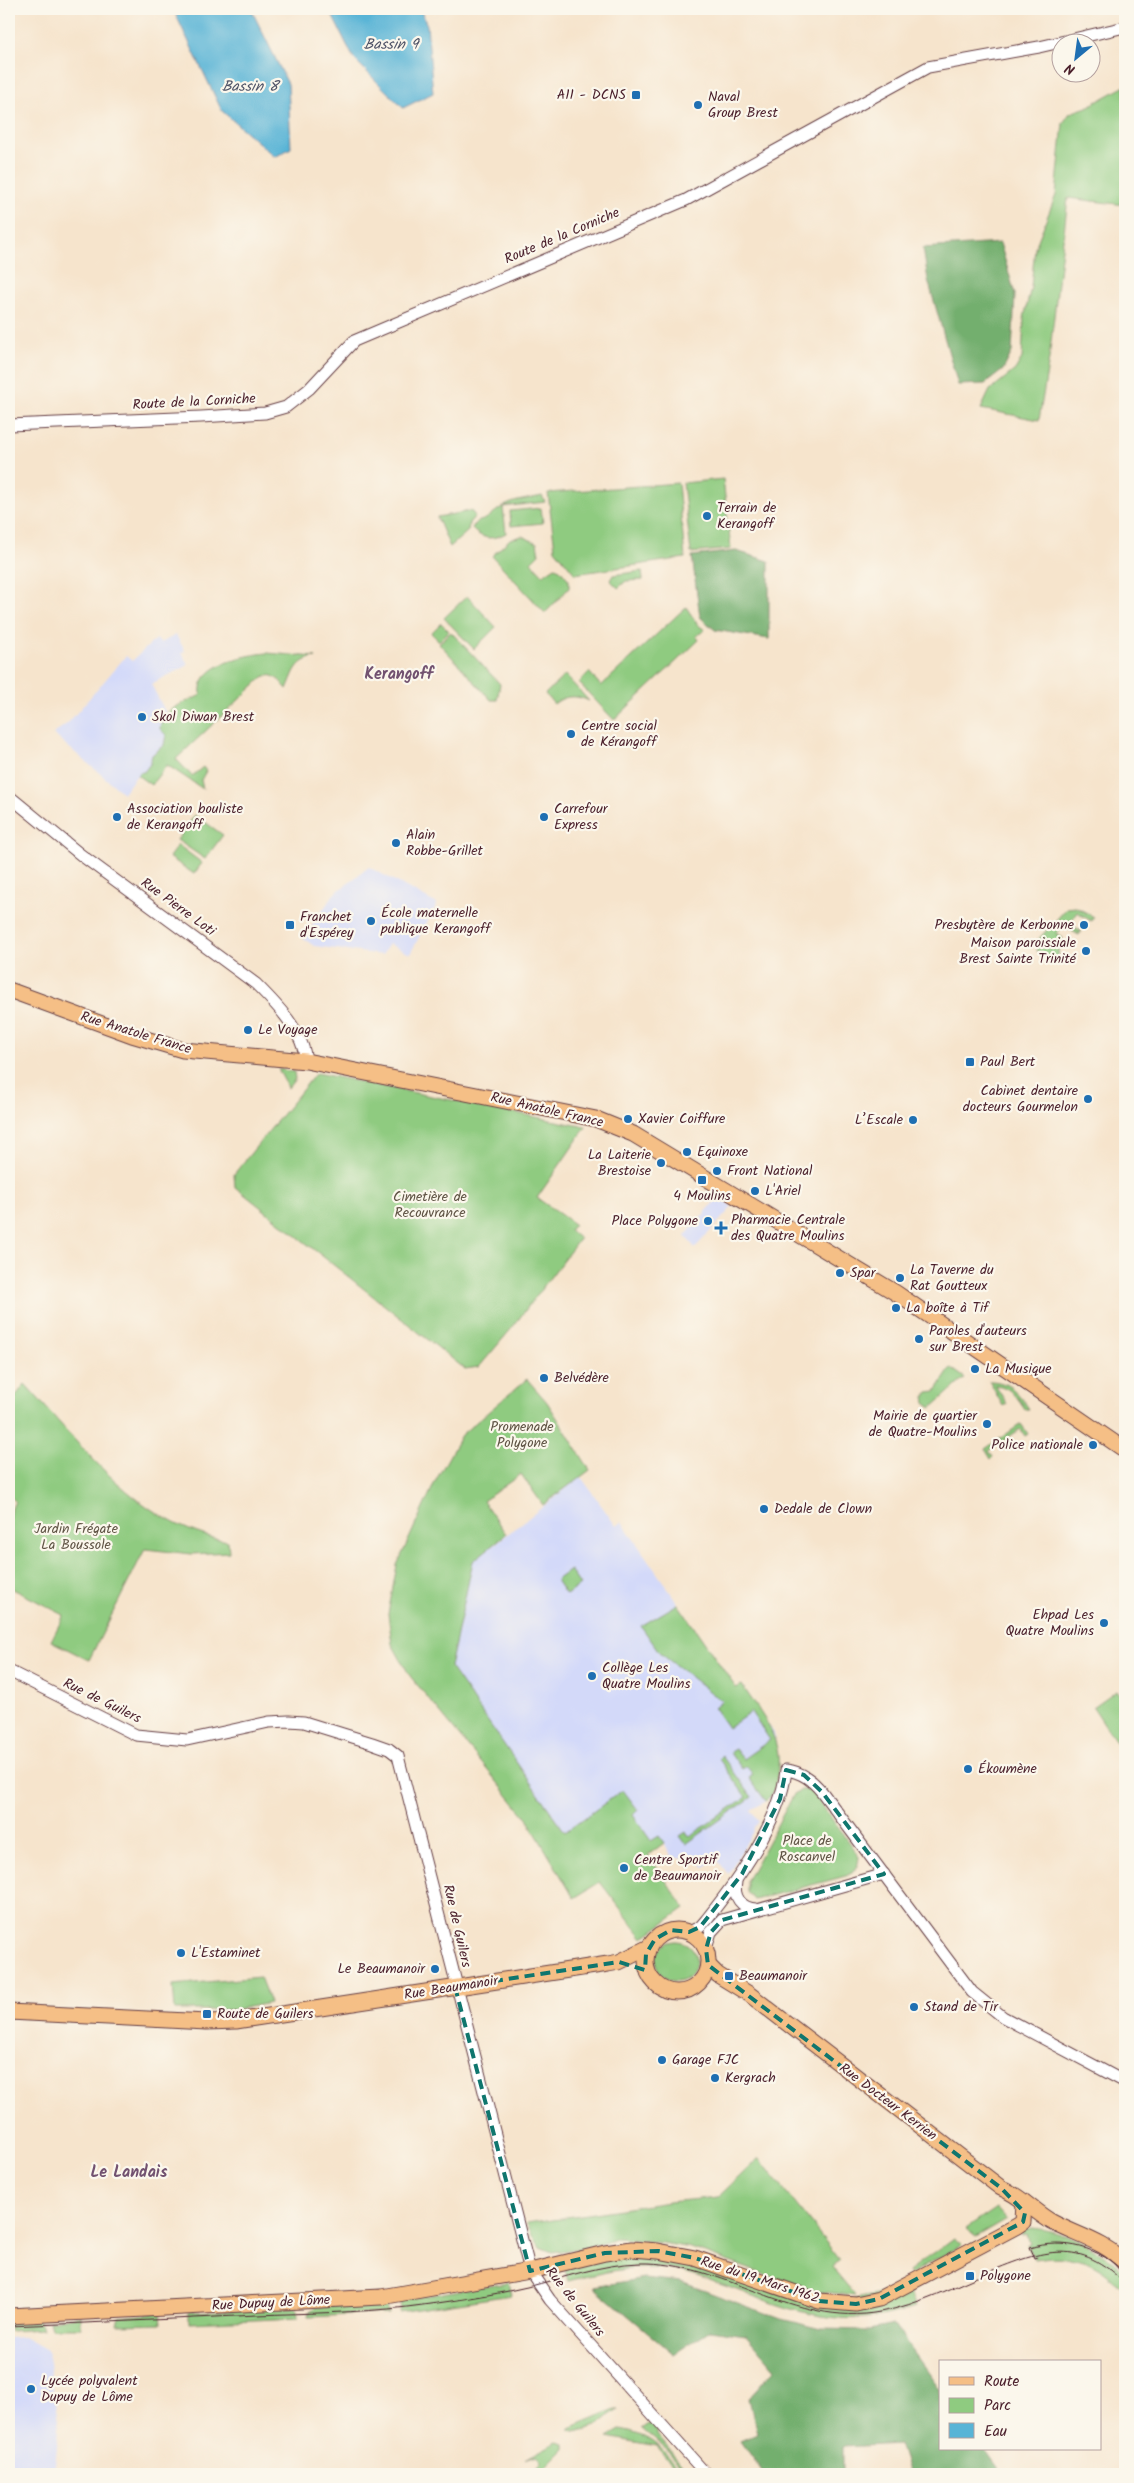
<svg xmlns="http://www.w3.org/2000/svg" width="1134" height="2483" font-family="Kalam,sans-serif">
<rect width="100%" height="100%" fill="#fbf7ec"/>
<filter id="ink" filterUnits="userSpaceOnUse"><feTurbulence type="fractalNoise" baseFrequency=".02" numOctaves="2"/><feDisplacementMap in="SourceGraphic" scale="10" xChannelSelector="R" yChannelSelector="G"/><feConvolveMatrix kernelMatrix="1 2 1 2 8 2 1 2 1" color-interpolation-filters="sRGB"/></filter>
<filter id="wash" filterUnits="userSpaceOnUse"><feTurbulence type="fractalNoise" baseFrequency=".0096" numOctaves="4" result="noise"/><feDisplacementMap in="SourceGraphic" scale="20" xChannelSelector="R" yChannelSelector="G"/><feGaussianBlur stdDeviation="1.12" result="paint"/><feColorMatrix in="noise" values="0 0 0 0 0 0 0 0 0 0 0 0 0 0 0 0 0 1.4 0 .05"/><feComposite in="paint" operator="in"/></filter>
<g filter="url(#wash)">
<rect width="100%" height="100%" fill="#f6e4cc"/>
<g fill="#d3d9f9">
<polygon points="176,635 185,651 182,653 188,665 151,684 166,713 202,695 165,766 151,785 137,775 123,793 53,734 68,723 126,656 132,661 156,639 161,643"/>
<polygon points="369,867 437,904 410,954 389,944 382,955 314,946 303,938 334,894"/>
<polygon points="718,1198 732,1207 695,1248 685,1236"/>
<polygon points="581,1477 616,1526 622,1522 736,1688 742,1685 774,1733 778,1758 774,1788 770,1799 751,1810 759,1821 728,1874 717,1859 704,1867 699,1861 672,1857 659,1836 651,1841 632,1814 638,1810 565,1832 450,1667 473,1561"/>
<polygon points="24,2337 47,2350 59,2428 54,2474 9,2474 9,2338"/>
</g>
<g fill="#8fcb80" stroke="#6c7556">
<polygon points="1125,86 1125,205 1068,198 1049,359 1039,420 981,409 990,390 1015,370 1022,358 1024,318 1031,287 1035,248 1056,195 1063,123 1070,113 1087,107"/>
<polygon points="723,479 731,549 691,553 683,483"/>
<polygon points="678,483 685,558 575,574 555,549 548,493"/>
<path d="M 542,496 L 545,502 L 503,507 L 506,533 C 493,540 483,540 472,529 C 475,519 484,522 490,516 C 509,500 519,501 542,496 Z"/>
<polygon points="541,508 543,523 511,526 510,511"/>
<polygon points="471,511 475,516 469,523 468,531 450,547 437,517"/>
<polygon points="522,536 537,543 539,554 531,562 543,575 555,567 560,569 569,580 569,588 545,613 492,556 510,539"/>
<polygon points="642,571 643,580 626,581 618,588 610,580 613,575"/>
<polygon points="467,596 496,627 474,649 444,618"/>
<polygon points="686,607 698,625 705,630 696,636 699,640 614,720 579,683 589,672 601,686"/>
<polygon points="441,623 449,631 439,641 431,633"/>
<polygon points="451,632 500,684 497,700 491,700 439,643"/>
<path d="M 267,653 L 316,657 C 295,660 294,674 287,689 C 280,681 274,672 263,677 L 176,759 L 192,776 L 203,767 L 206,771 L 201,780 L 203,789 L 167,765 L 151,785 L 137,775 L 140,772 L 144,772 L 150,764 L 152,755 L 164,745 L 166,735 L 160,729 C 161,709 185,703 201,695 C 196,665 245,655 267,653 Z"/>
<path d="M 565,675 L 589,701 C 576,695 565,695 554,704 L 545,694 Z"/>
<polygon points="195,815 223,835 205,859 177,840"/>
<polygon points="178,845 202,863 194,874 169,857"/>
<polygon points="1076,907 1094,917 1091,921 1077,912 1069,924 1081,931 1079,935 1063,926 1056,934 1063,938 1058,950 1060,965 1037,951 1036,942 1067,908"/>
<polygon points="278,1069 294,1072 295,1079 288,1088"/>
<polygon points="316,1073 586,1127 537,1198 574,1224 569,1231 580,1238 512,1328 479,1367 465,1369 235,1187 234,1174"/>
<polygon points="951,1368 965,1378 931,1408 926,1402 925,1396 928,1392 936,1391"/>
<polygon points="527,1379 547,1402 590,1470 543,1505 521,1474 483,1501 506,1534 473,1561 450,1667 565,1832 623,1790 638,1810 633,1815 651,1841 659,1836 664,1843 648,1855 685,1908 643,1938 600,1882 574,1898 526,1817 410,1676 392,1644 388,1614 397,1565 435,1482 461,1435"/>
<path d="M 989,1381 C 1009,1381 1018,1392 1029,1409 L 1025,1409 C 1018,1398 1010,1386 995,1385 L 1007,1404 L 1003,1406 Z"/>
<path d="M 25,1384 C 82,1446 139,1526 228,1541 L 229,1552 L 192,1554 L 145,1549 L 89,1660 L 51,1641 L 64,1615 L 9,1587 L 9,1515 L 15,1501 L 9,1495 L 9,1405 Z"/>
<polygon points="1021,1424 1028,1434 1025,1436 1020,1429 989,1451 993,1457 991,1459 985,1449"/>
<polygon points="570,1570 580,1585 566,1595 556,1580"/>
<path d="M 678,1604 L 736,1688 L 742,1685 C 762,1716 786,1740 776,1781 C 774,1788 772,1797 766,1801 L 749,1778 L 753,1775 L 747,1766 L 742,1769 L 730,1752 L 735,1749 L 743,1759 L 770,1740 L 751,1712 L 728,1728 L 714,1708 L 722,1701 L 660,1653 L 641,1626 Z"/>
<polygon points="1117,1690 1125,1702 1125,1755 1093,1707"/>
<polygon points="722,1756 752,1797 686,1844 680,1836 686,1832 688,1836 692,1835 746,1797 719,1759"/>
<path d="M 801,1790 L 809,1790 L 814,1794 L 859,1857 C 858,1867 855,1872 846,1876 L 754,1900 L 747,1892 L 747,1880 L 793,1796 Z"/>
<circle cx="676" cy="1961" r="20"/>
<polygon points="260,1977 270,2003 232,2010 175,2010 173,1985"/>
<polygon points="759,2158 840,2260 832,2267 855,2295 810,2291 691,2248 663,2243 619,2238 590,2247 552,2252 540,2247 526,2223 669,2202 718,2197"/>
<polygon points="997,2208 1007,2219 976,2237 966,2229"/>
<path d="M 1032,2228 C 1065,2231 1102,2249 1125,2272 L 1125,2291 C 1097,2261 1075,2253 1034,2259 L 1027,2244 L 1030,2243 L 1027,2234 L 1023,2235 L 1022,2230 Z"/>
<polygon points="954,2238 962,2245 910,2275 908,2272"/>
<path d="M 660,2254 L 826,2305 L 908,2288 L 916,2307 C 841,2332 798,2312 728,2287 C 710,2281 692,2273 673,2270 C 637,2264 603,2272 568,2281 L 564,2266 L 606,2256 Z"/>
<polygon points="508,2282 511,2295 399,2312 401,2300"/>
<polygon points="385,2303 388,2313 309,2317 310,2311 316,2307"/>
<polygon points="297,2308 298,2318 189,2323 189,2312"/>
<polygon points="160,2313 161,2324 117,2325 119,2317"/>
<polygon points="81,2315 81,2328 51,2328 49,2321"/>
<polygon points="9,2319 38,2320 42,2329 9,2331"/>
<path d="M 615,2409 L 618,2409 C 603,2420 590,2436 570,2430 L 570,2428 Z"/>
<polygon points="652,2422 657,2428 657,2435 690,2474 687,2474 667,2450 642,2429"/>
<path d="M 620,2430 C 655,2436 661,2449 684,2474 L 680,2474 L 656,2446 L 608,2437 Z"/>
<polygon points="557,2442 564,2444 564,2449 539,2474 533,2474 542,2460 537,2455 525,2459"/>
</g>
<g fill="#73af6e" stroke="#5e674c">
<polygon points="1000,243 1015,294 1012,352 1003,370 985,384 958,385 928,280 923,248"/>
<polygon points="736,551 769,561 769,639 715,630 700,617 692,556"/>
<polygon points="644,2278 681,2282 781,2319 822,2329 869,2330 894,2325 940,2389 940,2449 984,2449 1002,2474 909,2474 899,2444 843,2447 843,2474 764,2474 741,2441 757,2434 749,2398 775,2369 746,2335 710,2330 674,2354 594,2287"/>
</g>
<g fill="#58b4d6" stroke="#516a80">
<polygon points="173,9 251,9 288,84 291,148 275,157 222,111"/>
<polygon points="329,9 420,9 427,25 433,93 403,108 354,59"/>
</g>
</g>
<g filter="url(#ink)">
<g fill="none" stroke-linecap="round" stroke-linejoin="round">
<g stroke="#643d43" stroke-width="13">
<g id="minor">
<polyline points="9,425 201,417 265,413 286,407 309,389 354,341 686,200 928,67 1039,47 1125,27"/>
<path d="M 9,796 L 81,855 L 256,984 C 277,1005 303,1031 306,1061"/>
<polyline points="9,1671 136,1735 187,1740 269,1722 289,1721 304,1722 372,1743 389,1749 398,1756 530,2271 550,2300 706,2474"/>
<path d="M 736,1882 C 733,1897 741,1908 756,1909"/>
<path d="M 689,1932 L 700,1927 L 706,1920 C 737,1881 781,1821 786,1770 C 802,1772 812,1780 822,1792 L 972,1992 L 1003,2017 L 1125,2082"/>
<polyline points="706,1949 711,1932 722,1920 884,1874"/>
</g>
</g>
<g stroke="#643d43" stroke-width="17">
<g id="major">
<polyline points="9,990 132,1035 183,1050 306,1061 596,1119 633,1134 896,1293 1125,1450"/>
<circle cx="677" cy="1961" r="31"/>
<path d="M 708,1965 L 718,1975 L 749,1994 L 1001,2188 C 1020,2195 1034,2212 1052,2222 C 1076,2235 1107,2242 1125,2264"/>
<polyline points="9,2012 207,2022 236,2021 608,1964 619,1962 649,1947"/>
<polyline points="9,2316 381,2297 530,2271 605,2253 632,2249 658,2251 695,2258 819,2301 856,2304 879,2299 1017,2226 1023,2222 1024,2202"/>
</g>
</g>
<use href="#minor" stroke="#fff" stroke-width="11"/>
<use href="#major" stroke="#f5bf86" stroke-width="15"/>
<g stroke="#4a1f2b" stroke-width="1">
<path d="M 1037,2258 L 1034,2259 L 1029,2248 C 1065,2238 1099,2247 1125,2273"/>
<path d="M 9,2326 C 92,2323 174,2319 257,2315 C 307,2313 357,2313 407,2307 C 447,2302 488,2296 527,2287 C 563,2278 602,2264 640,2263 C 724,2261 794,2328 880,2312 C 918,2305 954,2286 989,2272 C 1042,2250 1081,2237 1125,2284"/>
</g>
</g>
</g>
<path fill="none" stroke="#0f766e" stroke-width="4" stroke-dasharray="10 6" stroke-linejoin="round" d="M 786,1770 L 804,1775 L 822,1792 L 884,1874 L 722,1920 L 711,1932 L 706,1949 L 708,1965 L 1001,2188 L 1025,2213 L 1023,2222 L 879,2299 L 856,2304 L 819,2301 L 695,2258 L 658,2251 L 605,2253 L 530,2271 L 455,1987 L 619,1962 L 645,1970 L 646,1954 L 655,1939 L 671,1930 L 689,1932 L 700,1927 L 742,1874 L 780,1799 Z"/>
<g fill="#1f6fb2" stroke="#fbf7ec" stroke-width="2">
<rect x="631" y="90" width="10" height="10" rx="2.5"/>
<circle cx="698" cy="105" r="5"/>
<circle cx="707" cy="516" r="5"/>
<circle cx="142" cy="717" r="5"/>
<circle cx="571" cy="734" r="5"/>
<circle cx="117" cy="817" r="5"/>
<circle cx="544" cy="817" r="5"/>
<circle cx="396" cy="843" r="5"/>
<circle cx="371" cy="921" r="5"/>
<rect x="285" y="920" width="10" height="10" rx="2.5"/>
<circle cx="1084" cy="925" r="5"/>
<circle cx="1086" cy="951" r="5"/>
<circle cx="248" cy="1030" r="5"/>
<rect x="965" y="1057" width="10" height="10" rx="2.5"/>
<circle cx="1088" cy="1099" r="5"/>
<circle cx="628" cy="1119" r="5"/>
<circle cx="913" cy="1120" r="5"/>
<circle cx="687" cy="1152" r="5"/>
<circle cx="661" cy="1163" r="5"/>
<circle cx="717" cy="1171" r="5"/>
<rect x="697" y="1175" width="10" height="10" rx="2.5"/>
<circle cx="755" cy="1191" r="5"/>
<circle cx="708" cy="1221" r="5"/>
<path d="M718.5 1220.5h5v5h5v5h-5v5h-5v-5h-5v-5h5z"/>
<circle cx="840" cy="1273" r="5"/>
<circle cx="900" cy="1278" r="5"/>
<circle cx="896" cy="1308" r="5"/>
<circle cx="919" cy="1339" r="5"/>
<circle cx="975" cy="1369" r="5"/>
<circle cx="544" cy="1378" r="5"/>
<circle cx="987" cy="1424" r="5"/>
<circle cx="1093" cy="1445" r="5"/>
<circle cx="764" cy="1509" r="5"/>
<circle cx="1104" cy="1623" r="5"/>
<circle cx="592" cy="1676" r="5"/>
<circle cx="968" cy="1769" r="5"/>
<circle cx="624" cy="1868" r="5"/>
<circle cx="181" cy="1953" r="5"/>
<circle cx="435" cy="1969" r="5"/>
<rect x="724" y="1971" width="10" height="10" rx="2.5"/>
<circle cx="914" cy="2007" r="5"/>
<rect x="202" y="2009" width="10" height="10" rx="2.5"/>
<circle cx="662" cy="2060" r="5"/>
<circle cx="715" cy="2078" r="5"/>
<rect x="965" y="2271" width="10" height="10" rx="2.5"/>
<circle cx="31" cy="2389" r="5"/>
</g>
<g text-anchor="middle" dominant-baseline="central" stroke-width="4.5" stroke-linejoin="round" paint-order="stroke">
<g font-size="14" fill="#4a1f2b" stroke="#fbf7ec" text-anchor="start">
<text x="626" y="95" text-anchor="end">A11 - DCNS</text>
<text x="708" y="97">Naval<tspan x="708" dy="16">Group Brest</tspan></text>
<text x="717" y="508">Terrain de<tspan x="717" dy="16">Kerangoff</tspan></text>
<text x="152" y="717">Skol Diwan Brest</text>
<text x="581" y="726">Centre social<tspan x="581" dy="16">de Kérangoff</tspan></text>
<text x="127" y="809">Association bouliste<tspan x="127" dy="16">de Kerangoff</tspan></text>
<text x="554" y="809">Carrefour<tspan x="554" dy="16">Express</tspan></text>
<text x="406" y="835">Alain<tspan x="406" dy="16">Robbe-Grillet</tspan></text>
<text x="381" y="913">École maternelle<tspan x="381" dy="16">publique Kerangoff</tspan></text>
<text x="300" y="917">Franchet<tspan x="300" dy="16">d'Espérey</tspan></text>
<text x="1074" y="925" text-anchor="end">Presbytère de Kerbonne</text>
<text x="1076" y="943" text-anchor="end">Maison paroissiale<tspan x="1076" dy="16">Brest Sainte Trinité</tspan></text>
<text x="258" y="1030">Le Voyage</text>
<text x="980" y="1062">Paul Bert</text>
<text x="1078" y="1091" text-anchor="end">Cabinet dentaire<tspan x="1078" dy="16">docteurs Gourmelon</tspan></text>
<text x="638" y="1119">Xavier Coiffure</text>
<text x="903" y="1120" text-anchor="end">L’Escale</text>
<text x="697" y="1152">Equinoxe</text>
<text x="651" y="1155" text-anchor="end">La Laiterie<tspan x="651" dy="16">Brestoise</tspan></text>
<text x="727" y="1171">Front National</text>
<text x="765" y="1191">L'Ariel</text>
<text x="702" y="1196" text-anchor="middle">4 Moulins</text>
<text x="731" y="1220">Pharmacie Centrale<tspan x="731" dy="16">des Quatre Moulins</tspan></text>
<text x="698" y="1221" text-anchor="end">Place Polygone</text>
<text x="910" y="1270">La Taverne du<tspan x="910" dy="16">Rat Goutteux</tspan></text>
<text x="850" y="1273">Spar</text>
<text x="906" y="1308">La boîte à Tif</text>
<text x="929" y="1331">Paroles d'auteurs<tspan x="929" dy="16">sur Brest</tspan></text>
<text x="985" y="1369">La Musique</text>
<text x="554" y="1378">Belvédère</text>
<text x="977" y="1416" text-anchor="end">Mairie de quartier<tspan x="977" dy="16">de Quatre-Moulins</tspan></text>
<text x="1083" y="1445" text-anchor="end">Police nationale</text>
<text x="774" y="1509">Dedale de Clown</text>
<text x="1094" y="1615" text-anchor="end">Ehpad Les<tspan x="1094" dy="16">Quatre Moulins</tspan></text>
<text x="602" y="1668">Collège Les<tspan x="602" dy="16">Quatre Moulins</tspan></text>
<text x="978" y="1769">Ékoumène</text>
<text x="634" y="1860">Centre Sportif<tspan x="634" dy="16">de Beaumanoir</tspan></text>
<text x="191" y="1953">L'Estaminet</text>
<text x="425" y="1969" text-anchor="end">Le Beaumanoir</text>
<text x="739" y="1976">Beaumanoir</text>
<text x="924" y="2007">Stand de Tir</text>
<text x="217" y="2014">Route de Guilers</text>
<text x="672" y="2060">Garage FJC</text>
<text x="725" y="2078">Kergrach</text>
<text x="980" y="2276">Polygone</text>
<text x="41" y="2381">Lycée polyvalent<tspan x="41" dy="16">Dupuy de Lôme</tspan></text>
</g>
<g font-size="14" fill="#4a1f2b" stroke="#fbf7ec">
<text transform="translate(562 236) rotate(-23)">Route de la Corniche</text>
<text transform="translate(194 402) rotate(-3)">Route de la Corniche</text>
<text transform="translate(178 907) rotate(36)">Rue Pierre Loti</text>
<text transform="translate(136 1033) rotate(17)">Rue Anatole France</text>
<text transform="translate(547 1110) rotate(13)">Rue Anatole France</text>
<text transform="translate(102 1701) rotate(26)">Rue de Guilers</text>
<text transform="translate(457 1926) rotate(77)">Rue de Guilers</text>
<text transform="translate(451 1988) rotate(-9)">Rue Beaumanoir</text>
<text transform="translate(888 2102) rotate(37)">Rue Docteur Kerrien</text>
<text transform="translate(760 2280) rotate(18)">Rue du 19 Mars 1962</text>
<text transform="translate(575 2302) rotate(51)">Rue de Guilers</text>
<text transform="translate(271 2303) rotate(-3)">Rue Dupuy de Lôme</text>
</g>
<g font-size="14" fill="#5f5344" stroke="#fbf7ec">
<text x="430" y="1197">Cimetière de<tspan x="430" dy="16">Recouvrance</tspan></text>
<text x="522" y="1427">Promenade<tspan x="522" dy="16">Polygone</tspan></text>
<text x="76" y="1529">Jardin Frégate<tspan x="76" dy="16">La Boussole</tspan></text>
<text x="807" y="1841">Place de<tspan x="807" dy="16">Roscanvel</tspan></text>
</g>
<g font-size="15" font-style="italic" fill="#4f5367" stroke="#fbf7ec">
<text x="391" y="45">Bassin 9</text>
<text x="250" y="87">Bassin 8</text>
</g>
<g font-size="16" font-weight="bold" fill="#725270" stroke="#fbf7ec">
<text x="399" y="674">Kerangoff</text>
<text x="129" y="2172">Le Landais</text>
</g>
</g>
<rect width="1134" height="2483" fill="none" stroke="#fbf7ec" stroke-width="30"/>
<rect x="939" y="2360" width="162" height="90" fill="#fbf7ec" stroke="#b4a19f"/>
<rect x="949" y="2377" width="25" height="8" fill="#f5bf86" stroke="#b4a19f"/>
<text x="984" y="2386" font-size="15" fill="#4a1f2b">Route</text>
<rect x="949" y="2398" width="25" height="15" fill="#8fcb80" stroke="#b4a19f"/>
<text x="984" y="2410" font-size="15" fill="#4a1f2b">Parc</text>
<rect x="949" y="2423" width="25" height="15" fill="#58b4d6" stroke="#b4a19f"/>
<text x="984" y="2436" font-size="15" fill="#4a1f2b">Eau</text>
<g transform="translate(1076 58) rotate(209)"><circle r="24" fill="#fbf7ec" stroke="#b4a19f"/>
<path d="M0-4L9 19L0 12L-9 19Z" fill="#1f6fb2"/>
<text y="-8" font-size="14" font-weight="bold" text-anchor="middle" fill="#4a1f2b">N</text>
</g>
</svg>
